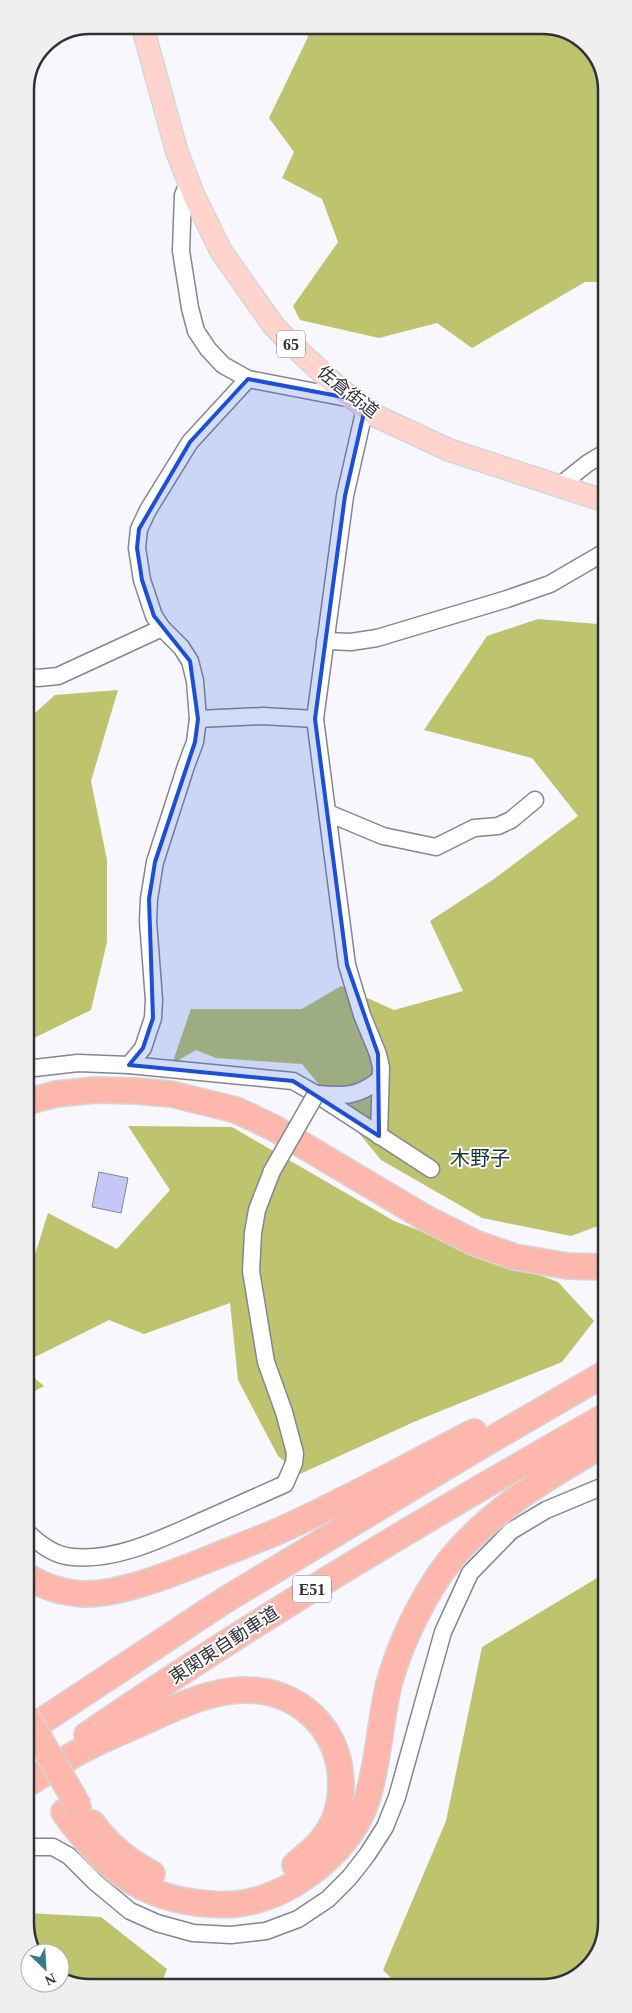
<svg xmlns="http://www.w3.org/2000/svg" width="632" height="2013" font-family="'Times New Roman','Noto Sans JP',serif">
<rect width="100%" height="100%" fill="#f7f7fd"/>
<g fill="#bec46d">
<polygon points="305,25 546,25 585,41 605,74 605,282 585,282 472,348 437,323 379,338 300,320 293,306 338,242 322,199 282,178 294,152 269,118 308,37"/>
<polygon points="538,619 597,624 605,621 606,1223 571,1236 482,1218 381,1160 302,1064 216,1058 196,1050 172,1064 191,1009 302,1009 341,986 394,1010 463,991 430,921 494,879 578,816 532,758 424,730 487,636"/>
<polygon points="118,690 91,781 107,860 107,942 91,1010 26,1042 26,721 55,695"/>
<polygon points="128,1126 232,1127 394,1221 558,1282 594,1321 562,1362 416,1421 300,1474 278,1456 238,1380 230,1303 144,1334 109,1320 27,1361 26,1283 48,1213 117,1249 170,1190"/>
<polygon points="27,1372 44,1386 27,1395"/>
<polygon points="607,1572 607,1923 593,1963 558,1986 400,1987 383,1970 446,1821 482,1647"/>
<polygon points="27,1913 101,1917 167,1969 160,1988 86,1988 60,1977 60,1953 36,1953 27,1939"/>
</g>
<polygon fill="#c7c7f7" stroke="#84848e" points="99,1172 128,1178 121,1213 92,1207"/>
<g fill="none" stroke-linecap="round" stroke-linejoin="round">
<g stroke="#868690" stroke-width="19">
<g id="minor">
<polyline points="189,182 183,195 181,251 190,308 196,331 208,349 223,365 248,379 352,399"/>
<polyline points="365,408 345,496 315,719 347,965 362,1015 378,1054 381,1067 379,1136"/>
<polyline points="559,486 588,463 605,453"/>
<polyline points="325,641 351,642 377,638 507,599 550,584 605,552"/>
<polyline points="26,676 38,678 58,676 162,628"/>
<polyline points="198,719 263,716 315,719"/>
<polyline points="328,813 383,836 436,847 474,828 498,826 511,820 535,800"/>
<polyline points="129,1065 143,1048 153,1018 154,1000 148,921 149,899 155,862 186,766 195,742 198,719 195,681 190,661 181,647 162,628 154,616 142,580 137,548 139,529 148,510 190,442 248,379"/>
<polyline points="26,1069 78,1063 129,1065 293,1081 316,1094 431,1169"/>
<path d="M 318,1094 C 345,1096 357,1097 379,1080"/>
<path d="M 27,1532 C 39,1544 55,1556 73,1557 C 118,1561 163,1538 204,1520 C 231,1508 258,1496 285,1484 L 294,1463 L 295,1453 L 284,1412 L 266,1362 L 251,1271 L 253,1233 L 257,1210 L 272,1171"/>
<polyline points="27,1850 32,1847 53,1847 69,1856 95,1882 130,1911 157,1923 193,1933 231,1935 266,1931 298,1919 328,1899 349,1878 367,1855 385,1827 397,1797 443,1632 470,1573 511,1531 546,1510 606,1485"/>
</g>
</g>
<g stroke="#d6d6d7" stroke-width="24">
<polyline id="major" points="142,25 177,152 194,196 221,251 273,325 289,342 339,388 376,416 449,450 605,501"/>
</g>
<g stroke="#d6d6d7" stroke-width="28">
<g id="highway">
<polyline points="26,1102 56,1094 96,1090 136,1091 171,1094 236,1110 274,1128 427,1219 475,1243 515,1257 567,1266 606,1267"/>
<path d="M 27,1576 C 44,1587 63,1593 84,1594 C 119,1595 171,1574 204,1561 C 230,1550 256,1541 281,1530 C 347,1500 410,1465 474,1432"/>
<polyline points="27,1731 222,1602 477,1448 606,1373"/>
<path d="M 87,1735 C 255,1620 429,1516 606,1416"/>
<path d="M 27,1784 C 47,1772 67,1757 88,1747 C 109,1737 130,1728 150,1719 C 180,1705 211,1691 243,1690 C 298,1689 340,1728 341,1783 C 341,1798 338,1816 329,1830 C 321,1844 308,1854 295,1865"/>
<path d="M 64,1812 C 103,1867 141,1900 210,1904 C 221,1905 233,1905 244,1903 C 296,1894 354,1847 368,1796 C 379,1759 380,1721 389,1684 C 398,1651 413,1618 431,1588 C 470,1522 541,1480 606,1443"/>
<path d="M 92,1823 C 107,1844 129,1862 152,1874"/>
</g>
</g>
<use href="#minor" stroke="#fff" stroke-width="16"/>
<use href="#major" stroke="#fed4cd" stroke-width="21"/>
<use href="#highway" stroke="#feb7ac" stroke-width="25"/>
<g stroke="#868690" stroke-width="19" stroke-linecap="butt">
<polyline id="minor-bridge" points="272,1171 316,1094"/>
</g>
<g stroke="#d6d6d7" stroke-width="28" stroke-linecap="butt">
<polyline id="highway-bridge" points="27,1717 79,1807"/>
</g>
<use href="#minor-bridge" stroke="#fff" stroke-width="16"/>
<use href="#highway-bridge" stroke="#feb7ac" stroke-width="25"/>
</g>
<path fill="#1d4ed8" fill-opacity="0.2" stroke="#1d4ed8" stroke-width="4" stroke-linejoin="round" d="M 248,379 L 354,399 L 365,408 L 345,496 L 315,719 L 347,965 L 378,1054 L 379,1136 L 293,1081 L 129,1065 L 143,1048 L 153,1018 L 149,899 L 155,862 L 195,742 L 198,719 L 190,661 L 154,616 L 142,580 L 137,548 L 139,529 L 190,442 Z"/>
<g text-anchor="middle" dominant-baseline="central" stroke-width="4" stroke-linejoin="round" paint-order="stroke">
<g fill="#fff" stroke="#6f6f72" stroke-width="1">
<rect x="277" y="330.5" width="28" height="27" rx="4"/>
<rect x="293" y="1575.5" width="38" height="27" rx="4"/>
</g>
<g font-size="16" font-weight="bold" fill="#313136">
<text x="291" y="344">65</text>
<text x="312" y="1589">E51</text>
</g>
<g font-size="18" fill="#313136" stroke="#fff">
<text transform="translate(348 392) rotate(38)">佐倉街道</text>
<text transform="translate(224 1645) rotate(-33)">東関東自動車道</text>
</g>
<g font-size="20" fill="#14343c" stroke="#fff">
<text x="480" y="1158">木野子</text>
</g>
</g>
<path d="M0 0H632V2013H0ZM90 34H542A56 56 0 0 1 598 90V1923A56 56 0 0 1 542 1979H90A56 56 0 0 1 34 1923V90A56 56 0 0 1 90 34Z" fill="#efefef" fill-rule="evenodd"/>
<path fill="none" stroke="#313136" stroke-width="2.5" d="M90 34H542A56 56 0 0 1 598 90V1923A56 56 0 0 1 542 1979H90A56 56 0 0 1 34 1923V90A56 56 0 0 1 90 34Z"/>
<g transform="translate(45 1968) rotate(155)"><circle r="24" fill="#ffffff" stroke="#adadaf"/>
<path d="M0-4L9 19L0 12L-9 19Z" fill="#397b8d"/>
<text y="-8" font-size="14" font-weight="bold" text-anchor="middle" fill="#313136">N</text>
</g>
</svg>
